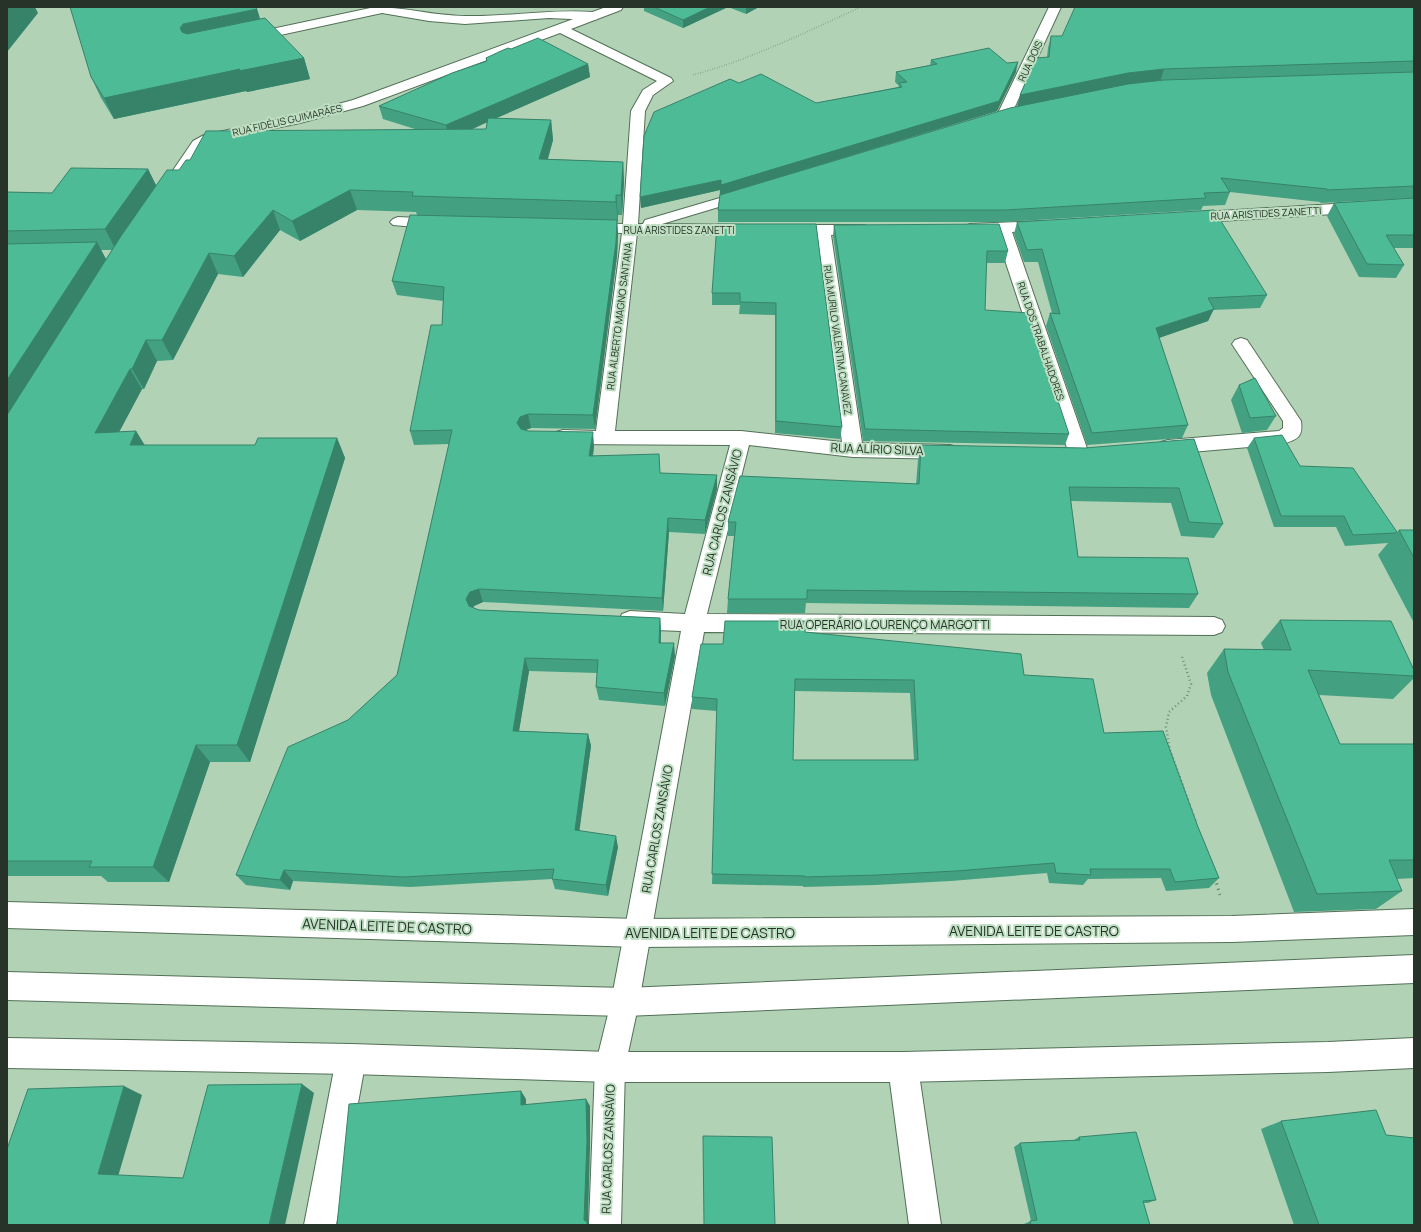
<svg xmlns="http://www.w3.org/2000/svg" width="1421" height="1232" font-family="Manrope,sans-serif">
<rect width="100%" height="100%" fill="#b1d2b5"/>
<g fill="none" stroke-linecap="round" stroke-linejoin="round">
<g stroke="#537057" stroke-width="2">
<path id="service" d="M 375,7 C 405,7 435,16 465,16 C 508,17 550,9 593,12 L 597,13 L 599,16 L 597,19 L 593,20 L 549,18 L 465,24 L 429,21 L 382,13 L 248,42 L 244,41 L 242,38 L 244,35 L 248,34 Z"/>
</g>
<g stroke="#537057" stroke-width="2">
<polygon id="pedestrian" points="1414,955 1414,983 625,1016 7,1000 7,972 625,988"/>
</g>
<g stroke="#537057" stroke-width="2">
<g id="minor">
<polygon points="606,7 623,7 621,10 571,29 671,78 673,81 653,95 645,111 638,224 643,224 645,220 747,190 752,191 754,194 752,197 662,224 748,225 754,227 756,230 754,233 748,235 637,233 615,431 741,431 842,442 816,235 780,233 778,230 780,227 786,225 864,225 870,227 872,230 870,233 831,235 862,443 950,445 957,447 960,452 957,457 950,459 853,457 749,445 707,614 1214,617 1222,620 1225,626 1222,632 1214,635 704,632 639,1002 625,1067 621,1225 589,1225 595,1067 611,1002 681,631 630,629 622,626 619,620 622,614 630,611 685,614 730,445 563,444 556,442 553,437 556,432 563,430 596,431 622,233 583,231 580,228 583,225 588,223 623,224 631,111 643,90 657,81 560,33 363,106 300,123 213,141 203,147 175,188 170,189 165,188 163,185 193,141 204,135 298,115 353,100"/>
<polygon points="1049,7 1061,7 1011,115 1009,118 999,118 997,115"/>
<polygon points="1414,199 1414,209 1188,223 1183,221 1180,218 1183,215 1188,213"/>
<polygon points="398,217 438,219 443,221 446,224 443,227 438,229 393,225 390,222 393,219"/>
<polygon points="1045,221 1050,223 1053,226 1050,229 1012,232 1089,454 1086,459 1079,461 1072,459 1069,454 996,233 970,234 965,232 962,229 965,226 970,224"/>
<path d="M 1241,338 L 1247,340 L 1301,421 C 1303,437 1298,439 1283,444 L 1168,454 L 1161,452 L 1158,447 L 1161,442 L 1168,440 L 1279,431 L 1283,428 L 1283,421 L 1232,344 L 1235,340 Z"/>
<polygon points="351,1044 361,1049 366,1059 336,1225 304,1225 336,1059 341,1049"/>
<polygon points="903,1052 913,1057 918,1067 941,1225 909,1225 888,1067 893,1057"/>
</g>
</g>
<g stroke="#537057" stroke-width="2">
<g id="trunk">
<polygon points="7,902 638,919 1232,916 1414,909 1414,935 1232,942 638,947 7,928"/>
<polygon points="7,1038 351,1044 610,1052 903,1052 1328,1042 1414,1038 1414,1068 1328,1072 903,1082 610,1082 351,1074 7,1068"/>
</g>
</g>
<path stroke="#738b76" stroke-width="1.5" stroke-dasharray="0.5 2" stroke-linecap="butt" d="M 693,75 C 752,59 806,32 861,7"/>
<polyline stroke="#738b76" stroke-width="2.5" stroke-dasharray="1 3" stroke-linecap="butt" points="1182,657 1191,684 1187,696 1169,712 1166,727 1170,750 1188,800"/>
<g stroke="#738b76" stroke-width="3" stroke-dasharray="1.5 4" stroke-linecap="butt">
<polyline points="1187,799 1196,823"/>
<polyline points="1215,878 1220,895"/>
</g>
<use href="#service" fill="#fff" fill-rule="evenodd"/>
<use href="#pedestrian" fill="#fff" fill-rule="evenodd"/>
<use href="#minor" fill="#fff" fill-rule="evenodd"/>
<use href="#trunk" fill="#fff" fill-rule="evenodd"/>
</g>
<g fill="#43a182" fill-rule="evenodd">
<polygon points="644,7 759,7 746,14 728,7 683,28 644,11"/>
<polygon points="1414,7 1414,198 1321,203 1320,202 1230,192 1225,205 1203,206 1201,210 1003,222 718,222 718,210 720,190 641,208 739,83 816,103 898,87 899,86 895,82 896,72 930,65 931,60 1016,72 997,111 807,169 1017,107 1047,57 1048,48 1051,36 1062,36"/>
<polygon points="257,9 260,19 304,58 310,79 247,92 246,91 114,119 101,98 91,77"/>
<path d="M 511,49 L 588,64 L 590,77 L 496,118 L 551,120 L 553,140 L 548,159 L 623,162 L 624,182 L 622,215 L 618,215 L 618,222 L 617,222 L 618,234 L 617,256 L 595,429 L 531,428 L 525,430 L 594,446 L 593,456 L 660,473 L 717,489 L 705,534 L 669,532 L 663,611 L 483,602 L 474,606 L 473,608 L 479,610 L 660,618 L 661,632 L 661,643 L 675,656 L 665,706 L 599,700 L 596,687 L 597,673 L 529,671 L 519,731 L 588,734 L 591,746 L 579,831 L 618,847 L 608,896 L 555,889 L 552,879 L 410,887 L 293,881 L 290,890 L 246,885 L 236,875 L 348,720 L 397,675 L 449,444 L 414,445 L 410,431 L 442,325 L 443,301 L 397,295 L 392,281 L 417,215 L 416,212 L 357,210 L 300,241 L 280,230 L 243,277 L 218,274 L 173,360 L 157,361 L 144,389 L 142,389 L 119,432 L 136,431 L 144,445 L 255,445 L 337,438 L 345,458 L 250,762 L 210,762 L 169,882 L 108,882 L 101,876 L 7,876 L 7,192 L 52,193 L 148,169 L 156,186 L 179,170 L 190,160 L 418,130 L 383,119 L 379,106 L 486,61 L 486,58 ZM 487,122 L 486,129 L 471,130 ZM 101,250 L 112,250 L 106,259 Z"/>
<polygon points="1414,198 1414,248 1394,248 1404,265 1396,278 1359,277 1327,216 1334,203"/>
<polygon points="1017,222 1267,295 1260,308 1213,310 1208,321 1159,338 1188,425 1182,438 1087,445 1046,326 1050,313 1052,313 1038,262 1024,262 1014,234"/>
<polygon points="816,224 842,427 840,439 775,433 775,315 739,314 740,305 712,305 712,293"/>
<polygon points="834,225 1008,251 1005,263 986,263 985,310 1069,434 1065,445 863,441 833,236"/>
<polygon points="1239,385 1276,416 1267,430 1242,433 1231,400"/>
<polygon points="1254,438 1300,466 1397,532 1399,530 1414,530 1414,623 1378,555 1388,543 1345,546 1336,527 1274,527 1247,448"/>
<polygon points="1194,439 1223,524 1214,538 1181,536 1171,503 1071,501 1078,557 1198,594 1189,608 806,603 805,613 727,613 728,599 734,536 728,536 728,522 916,484 918,460 921,445 1085,448"/>
<polygon points="1280,620 1414,670 1414,678 1393,699 1319,695 1340,744 1414,744 1414,878 1397,879 1402,891 1376,909 1294,912 1211,695 1207,673 1224,649 1264,650 1261,643"/>
<path d="M 805,632 L 1024,675 L 1104,733 L 1198,827 L 1219,878 L 1209,888 L 1166,891 L 1161,878 L 1088,879 L 1083,885 L 1049,883 L 1047,873 L 951,881 L 875,885 L 803,887 L 803,886 L 712,884 L 717,711 L 692,709 L 692,697 L 723,644 ZM 795,691 L 910,693 L 914,760 L 793,760 Z"/>
<polygon points="1281,1121 1386,1135 1414,1225 1294,1225 1261,1129"/>
<polygon points="1079,1137 1156,1200 1148,1203 1143,1203 1150,1225 1024,1225 1024,1224 1031,1221 1014,1147 1020,1143 1074,1140"/>
</g>
<g fill="#37836a">
<polygon points="7,7 35,7 38,13 7,52"/>
<polygon points="710,7 728,7 683,28 683,20"/>
<polygon points="746,7 759,7 746,14"/>
<polygon points="257,9 263,29 188,48 180,28 183,24"/>
<polygon points="304,58 310,79 247,92 246,91 114,119 104,98 240,69"/>
<polygon points="1018,62 1016,72 997,111 720,195 720,190 641,208 640,197 721,180"/>
<polygon points="588,64 590,77 449,139 446,125"/>
<polygon points="1164,69 1160,82 1017,107 1020,95 1128,73"/>
<polygon points="551,120 553,140 542,179 539,159"/>
<polygon points="623,162 624,182 622,215 621,195"/>
<polygon points="148,169 158,189 116,250 105,229"/>
<polygon points="350,190 357,210 300,241 292,221"/>
<polygon points="616,195 618,215 618,222 616,202"/>
<polygon points="273,210 280,230 243,277 234,256"/>
<polygon points="617,220 618,234 617,256 595,429 593,415"/>
<polygon points="97,242 108,263 7,423 7,380"/>
<polygon points="209,253 218,274 173,360 162,340"/>
<polygon points="1214,309 1208,321 1150,341 1156,328"/>
<polygon points="146,340 157,361 144,389 132,369"/>
<polygon points="130,369 142,389 108,453 95,433"/>
<polygon points="528,414 531,428 523,431 520,438 517,423 520,417"/>
<polygon points="136,431 149,452 130,445"/>
<polygon points="593,432 594,446 591,470 589,456"/>
<polygon points="337,438 345,458 250,762 237,745"/>
<polygon points="717,475 717,489 705,534 705,520"/>
<polygon points="668,518 669,532 663,611 662,598"/>
<polygon points="479,589 483,602 474,606 471,612 466,599 470,592"/>
<polygon points="660,618 661,632 660,656 659,643"/>
<polygon points="674,643 675,656 665,706 664,693"/>
<polygon points="525,658 529,671 517,743 513,731"/>
<polygon points="588,734 591,746 578,841 575,830"/>
<polygon points="196,745 210,762 169,882 153,867"/>
<polygon points="616,836 618,847 608,896 606,885"/>
<polygon points="284,870 293,881 290,890 280,880"/>
<polygon points="302,1084 314,1093 285,1225 269,1225"/>
<polygon points="124,1086 142,1095 117,1180 98,1174"/>
<polygon points="521,1091 526,1099 526,1112 521,1105"/>
<polygon points="586,1099 590,1106 590,1148 588,1222 590,1225 587,1225 584,1220"/>
</g>
<g fill="#4ebb97" stroke="#37836a" fill-rule="evenodd">
<polygon points="70,7 255,7 257,9 183,24 180,28 182,32 187,34 265,18 304,58 239,71 240,69 104,98 91,77"/>
<polygon points="654,7 710,7 683,20"/>
<polygon points="1075,7 1414,7 1414,61 1164,69 1128,73 1020,95 1036,58 1049,57 1051,36 1062,36"/>
<polygon points="538,38 588,64 446,125 379,106 452,73 487,61 486,58 501,51 508,48 511,49"/>
<polygon points="989,48 1007,63 1018,62 999,101 721,185 721,180 640,197 644,136 654,112 730,79 739,83 761,74 816,103 902,87 899,83 907,82 896,72 937,64 931,60"/>
<polygon points="1414,72 1414,186 1327,190 1327,189 1221,178 1230,192 1204,193 1206,198 1006,210 718,210 720,195 1010,108 1128,84 1164,80"/>
<polygon points="488,118 551,120 539,159 623,162 621,195 616,195 616,202 412,196 413,192 350,190 292,221 273,210 234,256 209,253 162,340 146,340 132,369 130,369 95,433 136,431 130,445 255,445 258,438 337,438 237,745 196,745 153,867 89,867 92,861 7,861 7,415 121,236 167,170 179,170 186,160 190,160 206,131 486,129"/>
<polygon points="71,168 148,169 105,229 7,231 7,192 52,193"/>
<polygon points="1414,198 1414,235 1386,235 1404,265 1367,264 1334,203"/>
<polygon points="1214,210 1267,295 1208,298 1214,309 1156,328 1188,425 1092,433 1050,313 1060,314 1042,249 1027,250 1017,222"/>
<polygon points="410,215 617,220 616,242 593,415 528,414 520,417 517,423 521,429 528,431 593,432 589,456 659,454 660,473 717,475 705,520 668,518 662,598 479,589 470,592 466,599 469,606 479,610 660,618 659,643 674,643 664,693 596,687 598,660 525,658 513,731 588,734 575,830 616,836 606,885 552,879 554,869 403,877 284,870 280,880 236,875 288,747 348,720 397,675 452,430 410,431 431,325 442,325 444,287 392,281"/>
<polygon points="717,224 816,224 842,427 776,421 776,303 740,302 740,293 712,293"/>
<polygon points="999,224 1008,251 987,251 985,310 1029,313 1069,434 865,429 834,225"/>
<polygon points="97,242 7,380 7,244"/>
<polygon points="1255,378 1276,416 1250,418 1239,385"/>
<polygon points="1282,435 1300,466 1353,468 1397,532 1396,533 1353,535 1344,516 1281,516 1254,438"/>
<polygon points="1194,439 1223,524 1189,522 1179,488 1069,487 1078,557 1188,558 1198,594 807,590 807,599 728,599 736,522 728,522 740,476 919,484 921,445 1085,448"/>
<polygon points="1399,530 1414,530 1414,558"/>
<polygon points="1280,620 1391,621 1414,670 1414,676 1308,670 1340,744 1414,744 1414,860 1389,860 1402,891 1317,894 1228,672 1224,649 1291,650"/>
<path d="M 725,621 L 806,621 L 805,632 L 1021,654 L 1024,675 L 1093,679 L 1104,733 L 1163,731 L 1198,827 L 1219,878 L 1175,882 L 1170,869 L 1090,869 L 1091,875 L 1056,873 L 1054,863 L 956,871 L 878,875 L 805,877 L 805,876 L 712,874 L 717,699 L 692,697 L 701,644 L 723,644 ZM 795,679 L 914,680 L 918,760 L 793,760 Z"/>
<polygon points="302,1084 269,1225 7,1225 7,1149 28,1089 124,1086 98,1174 183,1178 208,1085"/>
<polygon points="521,1091 521,1105 586,1099 587,1141 584,1220 587,1222 587,1225 337,1225 349,1104"/>
<polygon points="1376,1110 1386,1135 1414,1138 1414,1225 1319,1225 1281,1121"/>
<polygon points="1136,1132 1156,1200 1143,1201 1150,1225 1031,1225 1030,1221 1037,1220 1020,1143 1080,1140 1079,1137"/>
<polygon points="703,1136 772,1137 775,1225 704,1225"/>
</g>
<g text-anchor="middle" dominant-baseline="central" stroke-width="4" stroke-linejoin="round" paint-order="stroke">
<g font-size="10" fill="#273328" stroke="#bedfc2">
<text transform="translate(1030 61) rotate(-65)">RUA DOIS</text>
<text transform="translate(287 120) rotate(-13)">RUA FIDÉLIS GUIMARÃES</text>
<text transform="translate(1266 213) rotate(-3)">RUA ARISTIDES ZANETTI</text>
<text x="679" y="230">RUA ARISTIDES ZANETTI</text>
<text transform="translate(619 316) rotate(-83)">RUA ALBERTO MAGNO SANTANA</text>
<text transform="translate(838 340) rotate(82)">RUA MURILO VALENTIM CANAVEZ</text>
<text transform="translate(1041 341) rotate(71)">RUA DOS TRABALHADORES</text>
</g>
<g font-size="12" fill="#273328" stroke="#bedfc2">
<text transform="translate(877 449) rotate(2)">RUA ALÍRIO SILVA</text>
<text transform="translate(722 512) rotate(-76)">RUA CARLOS ZANSÁVIO</text>
<text x="885" y="624">RUA OPERÁRIO LOURENÇO MARGOTTI</text>
<text transform="translate(657 829) rotate(-80)">RUA CARLOS ZANSÁVIO</text>
<text transform="translate(608 1149) rotate(-88)">RUA CARLOS ZANSÁVIO</text>
</g>
<g font-size="14" fill="#273328" stroke="#bedfc2">
<text transform="translate(387 926) rotate(2)">AVENIDA LEITE DE CASTRO</text>
<text x="1034" y="930">AVENIDA LEITE DE CASTRO</text>
<text x="710" y="932">AVENIDA LEITE DE CASTRO</text>
</g>
</g>
<rect width="1421" height="1232" fill="none" stroke="#273328" stroke-width="16"/>
</svg>
